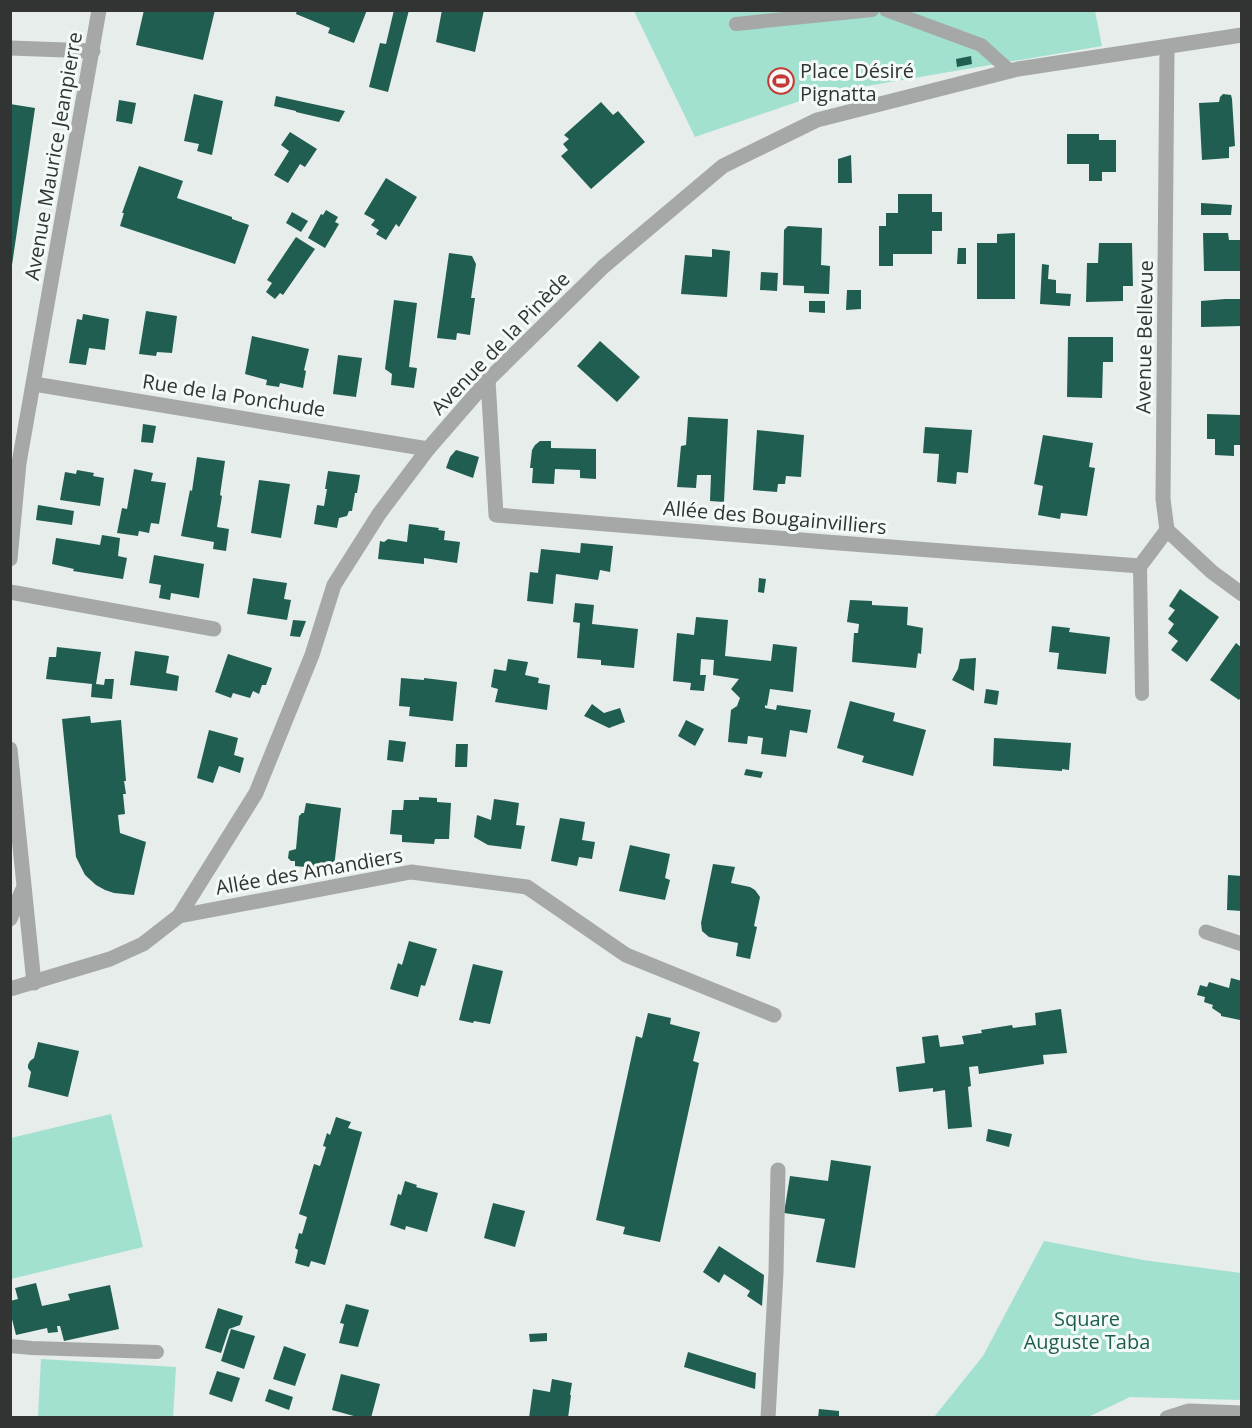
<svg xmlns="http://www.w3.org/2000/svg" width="1252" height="1428" font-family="'Open Sans',sans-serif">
<rect width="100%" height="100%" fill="#e6edeb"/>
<g fill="#a2e0d0">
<polygon points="634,11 1095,11 1102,46 820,94 695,137"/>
<polygon points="111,1114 143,1247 11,1279 11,1138"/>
<polygon points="1044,1241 1143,1260 1241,1273 1241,1400 1130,1397 1088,1417 934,1417 983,1356"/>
<polygon points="41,1359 176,1367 173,1417 38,1417"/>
</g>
<g fill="#205e52">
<polygon points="144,10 215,10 203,60 136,45"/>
<polygon points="297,10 367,10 354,43 328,33 330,28 296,14"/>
<polygon points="394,10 409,10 388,92 369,87 380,43 386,44"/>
<polygon points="442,10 484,10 475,52 436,42"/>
<polygon points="971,56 972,64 957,67 956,59"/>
<polygon points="194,94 223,101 212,155 197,151 199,144 184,141"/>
<polygon points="1223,94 1231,95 1232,99 1235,146 1229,147 1229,158 1202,160 1199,103 1219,102 1220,97"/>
<polygon points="276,96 345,111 339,122 296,112 296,111 274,106"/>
<polygon points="119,100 136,103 132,124 116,121"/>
<polygon points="601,102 613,115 618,111 645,142 591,189 561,156 568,150 563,144 569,139 564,135"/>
<polygon points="10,104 35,108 12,265 10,265"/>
<polygon points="290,132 317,149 305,167 300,164 288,183 274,175 289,151 281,145"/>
<polygon points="1067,134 1099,134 1099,140 1116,140 1116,172 1102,172 1102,181 1089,181 1089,164 1067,164"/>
<polygon points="851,155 852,183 838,183 838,159"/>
<polygon points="139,166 183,181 177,198 232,217 232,219 249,225 235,264 120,226 124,213 122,213"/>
<polygon points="386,178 417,197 399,227 396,224 386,240 376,234 379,230 371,225 375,220 364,214"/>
<polygon points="898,194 932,194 932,212 942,212 942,231 932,231 932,254 893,254 893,266 879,266 879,226 886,226 886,213 898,213"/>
<polygon points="1201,203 1232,205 1231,215 1201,215"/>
<polygon points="326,210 338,217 335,222 339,224 325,248 308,238 321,214 323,215"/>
<polygon points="292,212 308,221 301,232 286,223"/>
<polygon points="788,226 822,228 821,265 830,266 829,294 804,293 804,286 783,285 784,230"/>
<polygon points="1015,233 1015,299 977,299 977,243 997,243 997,234"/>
<polygon points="1203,233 1228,233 1229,240 1242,240 1242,271 1204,271"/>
<polygon points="296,237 315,249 283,295 280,293 275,299 266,292 272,283 267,280"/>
<polygon points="1099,243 1132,243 1133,286 1123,286 1123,301 1086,302 1087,263 1098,263"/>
<polygon points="958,248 966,248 966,264 957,264"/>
<polygon points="712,249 730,251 727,297 681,294 685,255 712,257"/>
<polygon points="449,253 472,256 476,264 471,298 475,298 470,335 457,333 456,340 437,338"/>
<polygon points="1042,264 1049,265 1048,279 1056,280 1056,293 1071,294 1070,306 1040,304"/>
<polygon points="761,272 778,273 777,291 760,290"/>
<polygon points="847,290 861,290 861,309 846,310"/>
<polygon points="1225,299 1242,299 1242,326 1201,327 1201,301"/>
<polygon points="394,300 417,303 409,367 417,368 414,388 391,385 392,374 385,369"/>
<polygon points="809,301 825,301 825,313 809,312"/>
<polygon points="146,311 177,316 172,353 157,352 156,356 139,354"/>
<polygon points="83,314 109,319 105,350 89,348 86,365 69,363 77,319 82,320"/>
<polygon points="252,336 309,349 304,370 306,371 303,388 280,383 279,387 266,385 267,380 245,374"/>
<polygon points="1068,337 1113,337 1113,362 1103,362 1102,398 1067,397"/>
<polygon points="600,341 640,377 617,402 577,366"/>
<polygon points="338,355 362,358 356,397 333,394"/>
<polygon points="1207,414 1242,415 1242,445 1234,445 1234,456 1215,455 1215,439 1207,439"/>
<polygon points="688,417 728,419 724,502 710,501 711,475 697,475 696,488 677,487 681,446 686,445"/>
<polygon points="143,424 156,426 153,443 141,442"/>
<polygon points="925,427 972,430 968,473 957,472 956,484 937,482 939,454 923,453"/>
<polygon points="757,430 804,435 801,477 786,476 785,484 778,484 777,492 753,490"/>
<polygon points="1043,435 1093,443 1089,467 1095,468 1087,516 1061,513 1060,519 1038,515 1043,486 1034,484"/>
<polygon points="540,441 551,441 551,448 596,449 596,479 580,478 580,470 555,469 554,484 532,483 533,468 530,468 532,450 535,445"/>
<polygon points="456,450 479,457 473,478 446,468 450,457"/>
<polygon points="197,457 225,461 220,495 222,496 217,527 229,529 226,551 213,549 214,542 181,536 190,490 192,491"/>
<polygon points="134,469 153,473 151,481 166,483 159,524 151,523 149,533 139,531 138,536 117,533 122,508 127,509"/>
<polygon points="77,470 94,473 93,476 104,478 100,506 60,500 65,472 76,474"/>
<polygon points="328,471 360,475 357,493 355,493 352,511 349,511 347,516 339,518 337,528 314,524 317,505 324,506 327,489 325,489"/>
<polygon points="259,480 290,484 281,538 251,533"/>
<polygon points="38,505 74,511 72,525 36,520"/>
<polygon points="409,524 439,528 438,530 445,531 444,540 460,542 457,563 424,558 424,564 378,559 380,541 384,542 388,539 407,542"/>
<polygon points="102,535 120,538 118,556 127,558 123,579 73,571 74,569 52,564 56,538 100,545"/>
<polygon points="581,543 613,546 610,572 600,570 598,580 556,574 553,604 527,601 530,572 538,573 541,549 580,553"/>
<polygon points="154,555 204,564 199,598 171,593 170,600 159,598 161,585 149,583"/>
<polygon points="253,578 287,583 284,599 291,600 287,620 247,614"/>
<polygon points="759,578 766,579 764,593 758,592"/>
<polygon points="1180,589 1219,617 1187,662 1171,650 1178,641 1168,633 1174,624 1168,619 1175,610 1169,606"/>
<polygon points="850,600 872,601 872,605 908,607 907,625 923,628 921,654 918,653 916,668 852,662 854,633 858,633 859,624 847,622"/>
<polygon points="575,603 594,605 592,624 638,629 634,668 601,665 601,660 577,658 580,623 573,622"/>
<polygon points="696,617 728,620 725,656 771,661 773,644 797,647 793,692 770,689 767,706 765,705 765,708 776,710 777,705 811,710 807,733 790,730 786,757 761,754 763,738 748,736 747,744 728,742 731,710 737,706 740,698 731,689 739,679 713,675 714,660 701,659 700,675 706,675 704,691 690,690 691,683 673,681 677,633 694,635"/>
<polygon points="293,620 306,621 300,637 290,636"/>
<polygon points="1052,626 1070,628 1069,632 1110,637 1106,674 1057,669 1059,653 1049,652"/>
<polygon points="1236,643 1242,648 1242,696 1239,700 1210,680"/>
<polygon points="57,647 101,652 96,684 104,685 105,679 114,679 112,699 91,697 92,684 46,679 49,657 56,657"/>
<polygon points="135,651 169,656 166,673 179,676 177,691 130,685"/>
<polygon points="228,654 272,668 266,685 262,685 259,694 253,691 250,698 233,693 231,698 215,692"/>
<polygon points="976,658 974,688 974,691 952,680 958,669 960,659"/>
<polygon points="508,659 528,662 525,675 539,678 538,683 550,685 547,710 495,702 498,689 491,687 494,669 506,671"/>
<polygon points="401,678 424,680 424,678 457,682 453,721 409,716 410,707 399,706"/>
<polygon points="986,689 999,691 997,705 984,703"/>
<polygon points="850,701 895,713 893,721 926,730 913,776 862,762 864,756 837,748"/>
<polygon points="592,704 604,713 620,708 625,722 609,728 584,716"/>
<polygon points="90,716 91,723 121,720 126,781 124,781 126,794 123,794 125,814 118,815 120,833 146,842 134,895 114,893 105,890 96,885 85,875 76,857 62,719"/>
<polygon points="686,720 704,729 695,746 678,736"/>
<polygon points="209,730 238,738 234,755 244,758 240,773 219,766 213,783 197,778"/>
<polygon points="994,738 1071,743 1069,770 1062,769 1062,771 993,766"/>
<polygon points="389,740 406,742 403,762 387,760"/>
<polygon points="456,744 468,744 467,767 455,767"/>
<polygon points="746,769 763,772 761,778 744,775"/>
<polygon points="419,797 437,798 437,802 451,803 449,839 435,839 434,844 402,842 402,835 390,834 392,810 403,810 404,800 419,800"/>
<polygon points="494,799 519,803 516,825 525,826 521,849 488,845 474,837 477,815 491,820"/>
<polygon points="306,803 341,808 334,867 316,864 315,868 295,866 295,861 291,861 288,858 289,851 296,849 299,816 302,813 304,813"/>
<polygon points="560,818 585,822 582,840 595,842 592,859 579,857 577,866 551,861"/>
<polygon points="630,845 670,854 665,878 670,880 665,900 619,891"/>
<polygon points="713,864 735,867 731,883 750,887 755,890 760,897 754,926 757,927 750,959 736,956 738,943 709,937 702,931 701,923"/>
<polygon points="1228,875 1242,876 1242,911 1227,910"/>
<polygon points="409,941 437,949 425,986 421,985 418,997 390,989 398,963 402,965"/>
<polygon points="473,964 503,971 490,1024 474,1021 473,1023 459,1020"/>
<polygon points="1231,978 1242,981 1242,1015 1240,1020 1221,1016 1221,1014 1212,1008 1213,1005 1204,1002 1205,997 1197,995 1200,985 1207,987 1209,982 1229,988"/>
<polygon points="1061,1009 1067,1053 1043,1055 1044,1064 979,1074 978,1066 969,1067 971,1086 968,1087 972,1127 948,1129 945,1090 933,1092 933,1088 899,1092 896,1067 925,1063 922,1037 938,1035 940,1047 964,1044 962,1036 982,1033 981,1030 1012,1025 1013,1028 1036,1025 1035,1013"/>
<polygon points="648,1013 671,1018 670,1024 700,1032 693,1061 699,1063 660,1242 623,1234 625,1227 596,1220 636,1036 642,1038"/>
<polygon points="38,1042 79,1051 68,1097 28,1087 31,1072 28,1068 28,1065 30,1061 34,1058"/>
<polygon points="336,1117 351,1122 348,1128 362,1132 325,1265 311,1261 309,1267 295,1263 298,1250 295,1248 299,1233 302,1234 307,1217 299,1214 314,1164 320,1166 326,1147 323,1146 327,1133 330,1135"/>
<polygon points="988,1129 1012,1134 1009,1147 986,1141"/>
<polygon points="831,1160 871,1166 855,1268 816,1262 825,1219 784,1213 790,1176 828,1181"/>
<polygon points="405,1181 417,1185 416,1187 438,1193 427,1232 406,1226 405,1230 390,1225 398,1194 401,1195"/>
<polygon points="493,1203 525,1211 515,1247 484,1238"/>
<polygon points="719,1246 764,1275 762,1306 747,1296 750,1291 724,1274 719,1283 703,1272"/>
<polygon points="36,1283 42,1306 70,1300 68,1294 110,1285 119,1329 64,1341 60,1326 57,1326 58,1332 48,1333 47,1328 16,1335 10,1311 10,1301 18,1299 15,1288"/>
<polygon points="346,1304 369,1310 358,1347 339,1343 344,1324 340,1323"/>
<polygon points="218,1308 243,1316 240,1325 229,1329 221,1353 205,1348"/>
<polygon points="231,1329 255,1336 244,1369 221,1361"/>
<polygon points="547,1333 547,1341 530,1342 529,1334"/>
<polygon points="284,1346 306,1354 295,1386 273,1379"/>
<polygon points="688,1352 756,1373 755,1389 684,1367"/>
<polygon points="217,1371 240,1378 232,1402 209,1394"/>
<polygon points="341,1374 380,1384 371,1418 361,1418 332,1410"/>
<polygon points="552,1379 572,1383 570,1395 571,1395 568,1418 529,1418 533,1389 550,1392"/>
<polygon points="269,1389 293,1397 289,1410 265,1401"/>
<polygon points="819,1409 839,1411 839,1418 818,1418"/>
</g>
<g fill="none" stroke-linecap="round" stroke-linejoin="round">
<g stroke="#a5a8a7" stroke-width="14">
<polyline points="886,10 981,45 1010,71"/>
<polyline points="736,24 872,10"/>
<polyline points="1140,566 1142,694"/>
<polyline points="10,1346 32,1348 157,1352"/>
</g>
<g stroke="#a5a8a7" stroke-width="15">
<polyline points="1167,47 1163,499 1167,530 1212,572 1242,594"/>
<polyline points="10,48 93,51"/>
<polyline points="488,380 496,515 826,542 1140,566 1167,530"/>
<polyline points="34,384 428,449"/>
<polyline points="10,559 19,463 99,10"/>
<polyline points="10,592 214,629"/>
<polyline points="10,749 34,983"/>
<polyline points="179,916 411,872 527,887 626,955 774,1015"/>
<polyline points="10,919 22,891"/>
<polyline points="1206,932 1242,944"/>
<polyline points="10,989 110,959 143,944 179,916 256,793 312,655 334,585 379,514 428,449 488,380 603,267 723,166 817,120 1018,69 1242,35"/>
<polyline points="768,1418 776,1272 778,1170"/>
<polyline points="1167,1418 1189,1411 1242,1413"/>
</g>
</g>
<defs>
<g id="stadium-ring" transform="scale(1.35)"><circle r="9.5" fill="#f3faf8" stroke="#c63833" stroke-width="1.5"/><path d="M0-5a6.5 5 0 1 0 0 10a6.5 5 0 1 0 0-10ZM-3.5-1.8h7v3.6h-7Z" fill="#c63833"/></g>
</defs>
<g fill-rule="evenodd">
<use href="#stadium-ring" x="781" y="81"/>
</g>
<g text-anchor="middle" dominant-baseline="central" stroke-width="6" stroke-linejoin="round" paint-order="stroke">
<g font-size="20" fill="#313433" stroke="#f3faf8" text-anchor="start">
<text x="800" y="70">Place Désiré<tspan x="800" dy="23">Pignatta</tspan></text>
</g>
<g font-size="20" fill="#313433" stroke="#f3faf8">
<text transform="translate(53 156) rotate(-80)">Avenue Maurice Jeanpierre</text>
<text transform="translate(1144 337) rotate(-89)">Avenue Bellevue</text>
<text transform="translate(500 343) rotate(-46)">Avenue de la Pinède</text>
<text transform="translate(234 395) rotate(9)">Rue de la Ponchude</text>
<text transform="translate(775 517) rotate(5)">Allée des Bougainvilliers</text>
<text transform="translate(309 871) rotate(-10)">Allée des Amandiers</text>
</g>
<g font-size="20" fill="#1e5e51" stroke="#f3faf8">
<text x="1087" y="1318">Square<tspan x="1087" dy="23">Auguste Taba</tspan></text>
</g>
</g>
<rect width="1252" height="1428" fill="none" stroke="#313433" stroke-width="24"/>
</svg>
